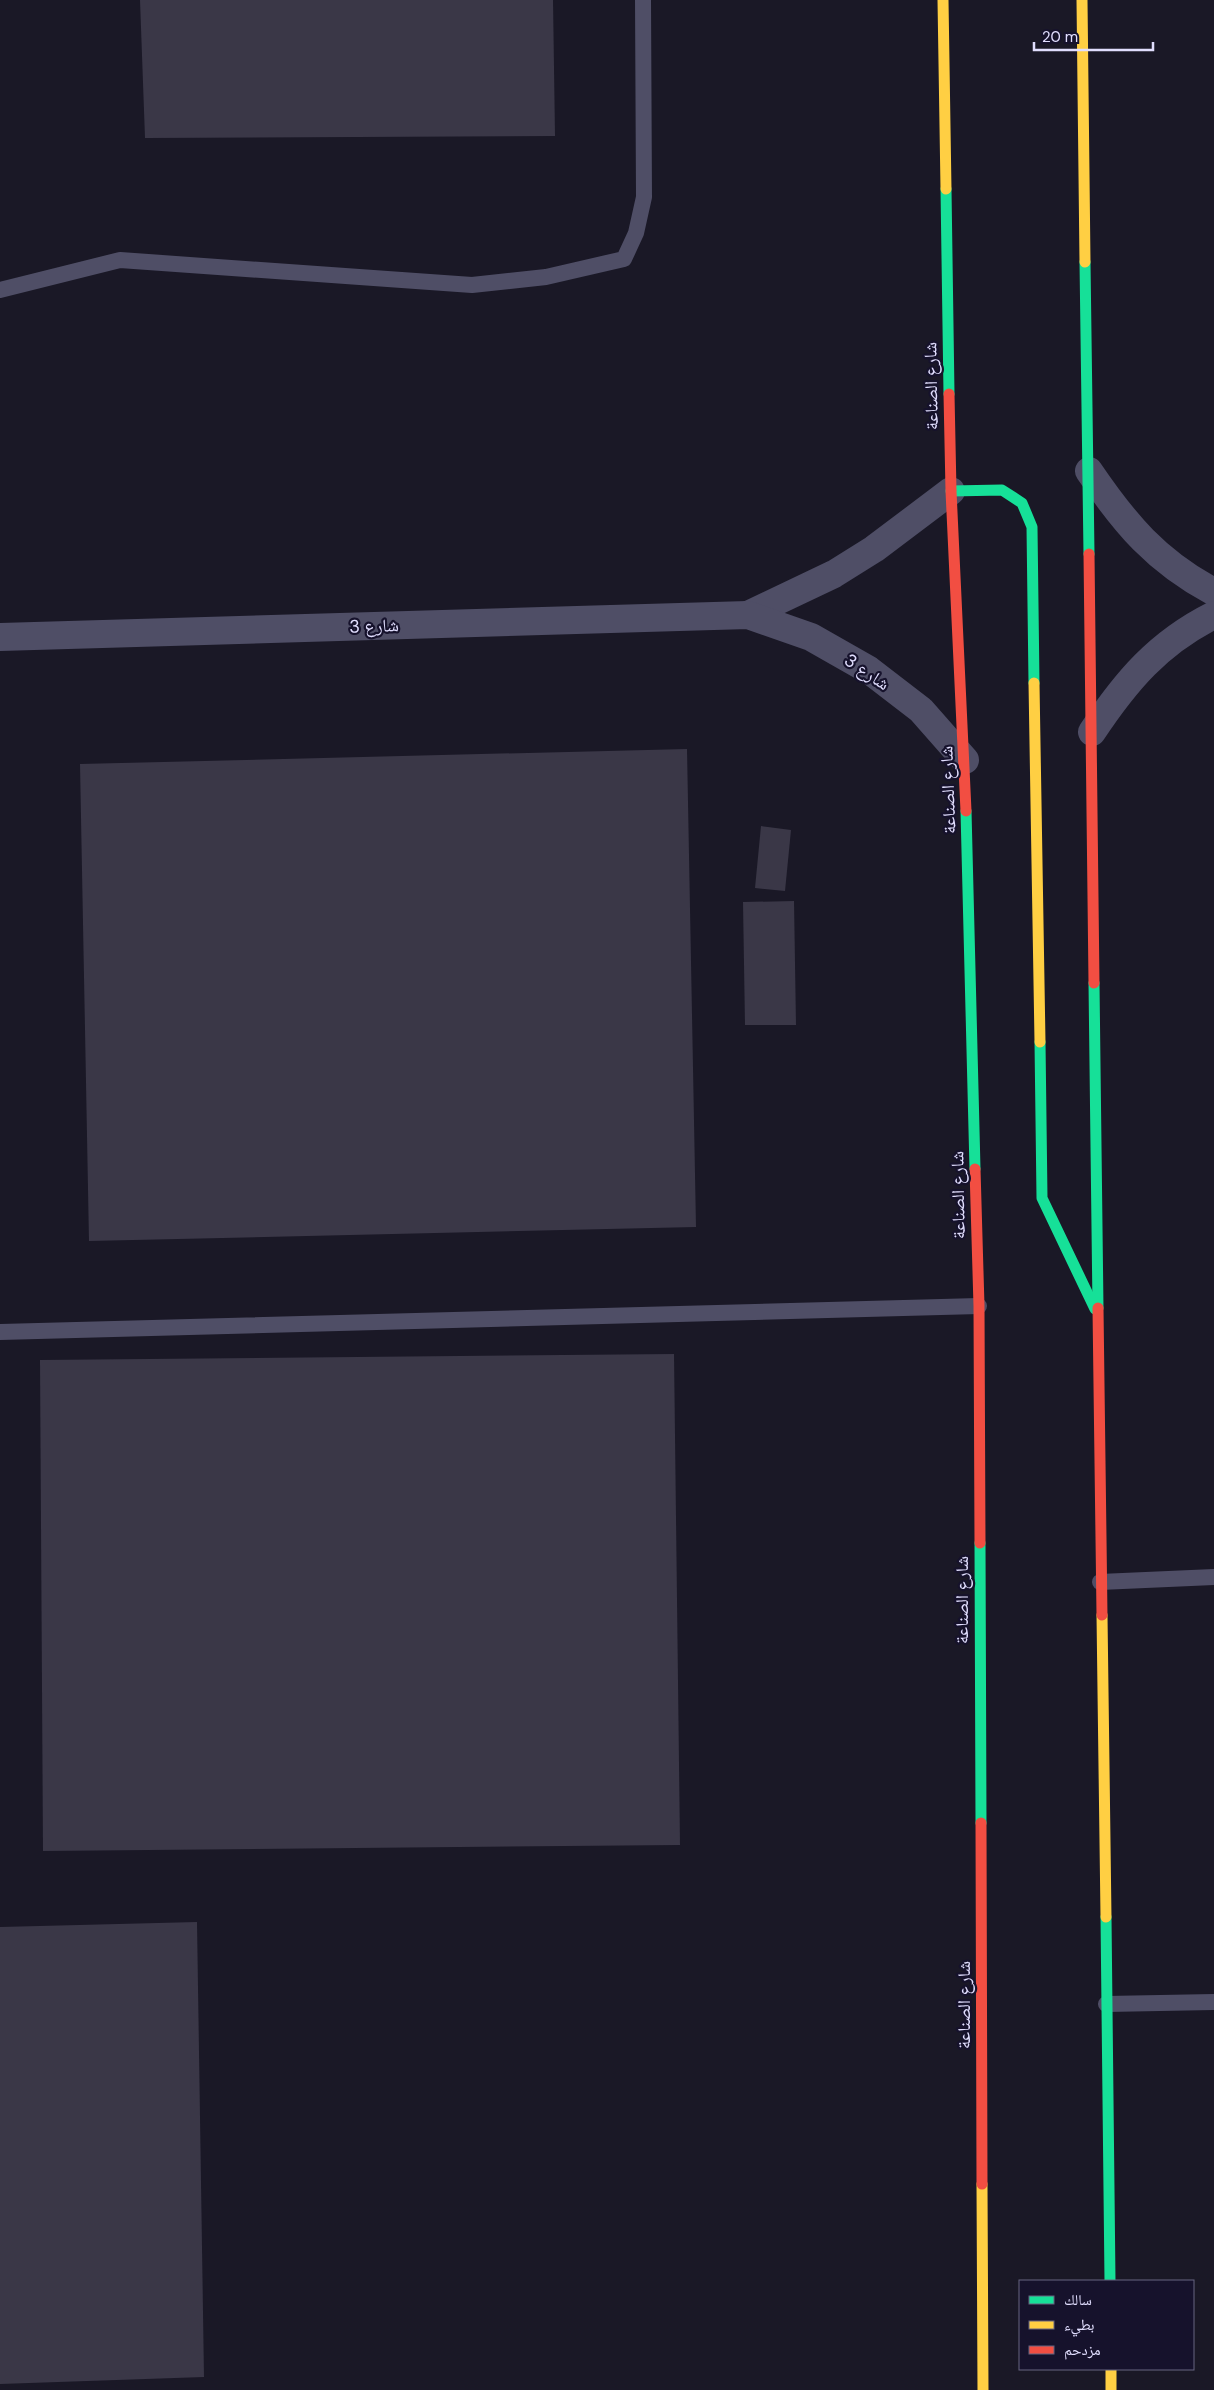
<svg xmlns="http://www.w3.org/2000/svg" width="1214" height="2390" font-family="'DM Sans','Noto Naskh Arabic',sans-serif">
<rect width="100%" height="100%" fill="#1a1826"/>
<g fill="#3a3747">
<polygon points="140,0 553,0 555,136 145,138"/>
<polygon points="687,749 696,1227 89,1241 80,764"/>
<polygon points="761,826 791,830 785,891 755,888"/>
<polygon points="794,901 796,1025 745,1025 743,902"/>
<polygon points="674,1354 680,1845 43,1851 40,1360"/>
<polygon points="197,1922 204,2377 0,2384 0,1927"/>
</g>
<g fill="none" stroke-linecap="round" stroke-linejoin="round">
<g stroke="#4f4e66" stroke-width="16">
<polyline points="0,290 120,260 472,285 546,277 624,259 636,233 644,197 643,0"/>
<polyline points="0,1332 979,1306"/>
<polyline points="1100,1582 1214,1577"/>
<polyline points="1106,2004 1214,2002"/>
</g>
<g stroke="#4f4e66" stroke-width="28">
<path d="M 1089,471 C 1125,524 1156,561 1214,592"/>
<polyline points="748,615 834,574 874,549 951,491"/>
<polyline points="0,637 748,615 811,637 869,670 921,710 965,760"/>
<path d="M 1092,732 C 1126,681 1158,643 1214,615"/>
</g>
<g stroke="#16e098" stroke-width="11">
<polyline points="946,189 949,394"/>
<polyline points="1085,262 1089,554"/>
<polyline points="951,491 1002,490 1022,503 1032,527 1034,683"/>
<polyline points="966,811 975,1169"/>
<polyline points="1094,983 1098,1308"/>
<polyline points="1040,1042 1042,1198 1095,1309"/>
<polyline points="980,1543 981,1823"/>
<polyline points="1106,1917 1110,2281"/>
</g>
<g stroke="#ffcf43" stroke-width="11">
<polyline points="943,0 946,189"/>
<polyline points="1082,0 1085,262"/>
<polyline points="1034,683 1040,1042"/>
<polyline points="1102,1615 1106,1917"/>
<polyline points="982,2184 983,2390"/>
<polyline points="1111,2369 1111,2390"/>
</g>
<g stroke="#f24e42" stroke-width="11">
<polyline points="949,394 951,491 966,811"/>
<polyline points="1089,554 1094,983"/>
<polyline points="975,1169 979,1306 980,1543"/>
<polyline points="1098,1308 1102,1615"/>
<polyline points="981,1823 982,2184"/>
</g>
</g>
<g text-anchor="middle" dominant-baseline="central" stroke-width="4.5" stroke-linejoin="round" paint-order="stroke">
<g font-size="18" fill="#e1defe" stroke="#16122c">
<text transform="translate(931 386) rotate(-91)">شارع الصناعة</text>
<text transform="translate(374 626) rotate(-2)">شارع 3</text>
<text transform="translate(867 672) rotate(34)">شارع 3</text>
<text transform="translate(948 790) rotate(-92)">شارع الصناعة</text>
<text transform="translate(958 1195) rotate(-91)">شارع الصناعة</text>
<text transform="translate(962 1600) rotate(-90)">شارع الصناعة</text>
<text transform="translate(964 2005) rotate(-90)">شارع الصناعة</text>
</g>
</g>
<rect x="1019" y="2280" width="175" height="90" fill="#16122c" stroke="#676480"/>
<rect x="1029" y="2296" width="25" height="8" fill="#16e098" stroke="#676480"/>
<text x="1064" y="2305" font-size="15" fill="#e1defe">سالك</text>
<rect x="1029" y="2321" width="25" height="8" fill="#ffcf43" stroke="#676480"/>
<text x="1064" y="2330" font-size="15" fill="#e1defe">بطيء</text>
<rect x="1029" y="2346" width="25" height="8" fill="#f24e42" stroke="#676480"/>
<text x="1064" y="2355" font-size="15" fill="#e1defe">مزدحم</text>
<path d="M1034 42v8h119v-8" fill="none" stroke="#e1defe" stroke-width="2.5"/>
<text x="1042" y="42" font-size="15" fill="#e1defe" stroke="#16122c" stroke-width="4" paint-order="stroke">20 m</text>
</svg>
